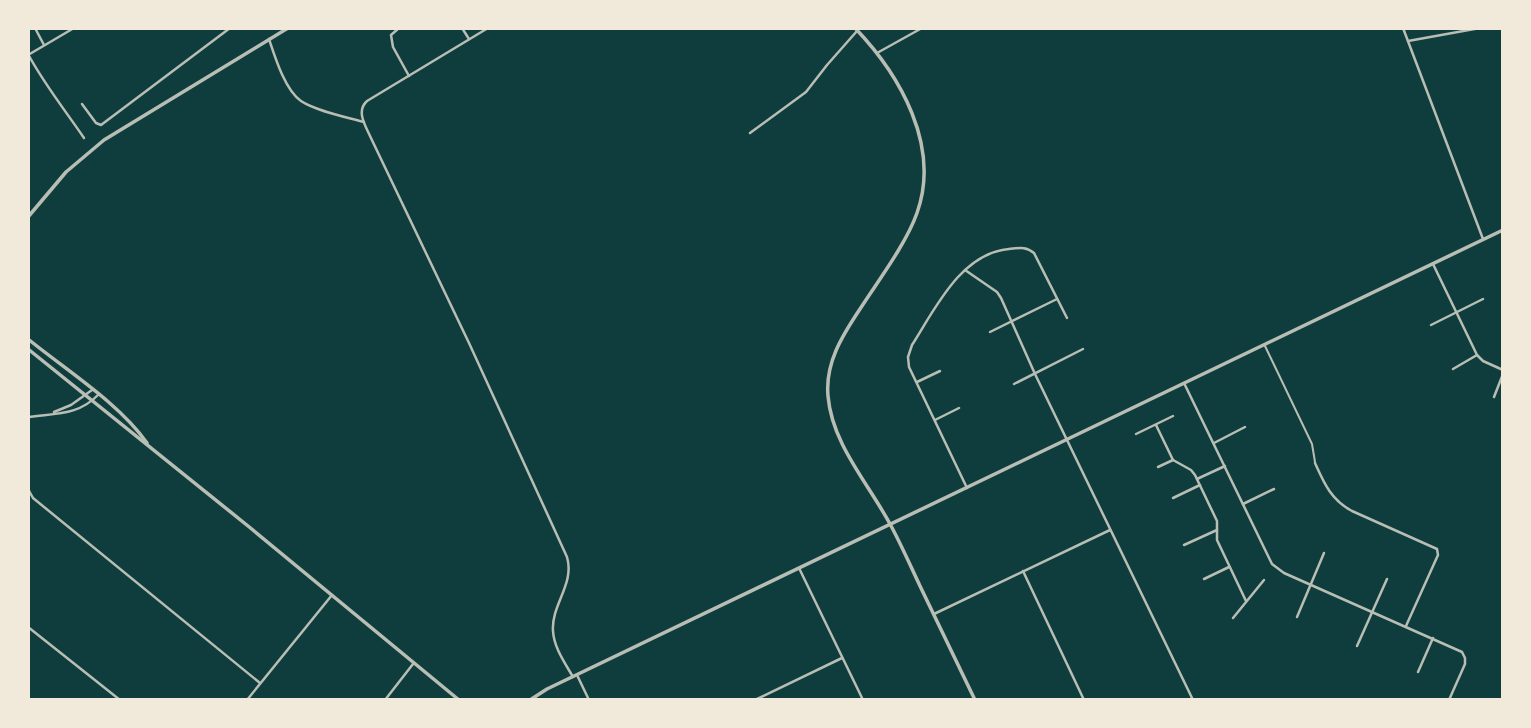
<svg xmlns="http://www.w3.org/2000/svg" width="1531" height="728" font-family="'Libre Baskerville',serif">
<rect width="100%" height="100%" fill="#0f3d3e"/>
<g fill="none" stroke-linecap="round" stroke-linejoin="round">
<polyline stroke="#b8beb3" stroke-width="2" points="1265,346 1312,444 1315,462"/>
<g stroke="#b8beb3" stroke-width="2.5">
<polyline points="35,28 44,45"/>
<polyline points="399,28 391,35 393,47 409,76"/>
<polyline points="462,28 469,39"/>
<path d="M 488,28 L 367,101 C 356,111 365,125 370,136 L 469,343 L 567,557 C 575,584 551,605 553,631 C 554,648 565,663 573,677"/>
<polyline points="1403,28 1483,239"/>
<path d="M 269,39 C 275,57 285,90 301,101 C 316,111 346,117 364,122"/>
<polyline points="1408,41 1480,28"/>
<polyline points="877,53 922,28"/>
<path d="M 28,54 C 44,84 65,110 84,138"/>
<polyline points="28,55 74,28"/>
<polyline points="82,104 96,123 101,125 230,28"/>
<polyline points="750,133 806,92 827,65 857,31"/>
<polyline points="1433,264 1477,355 1483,361 1503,370"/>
<polyline points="965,270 997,292 1001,298 1035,374 1193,700"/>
<polyline points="1431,325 1483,299"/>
<polyline points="990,332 1057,299"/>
<polyline points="1453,369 1477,355"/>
<polyline points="917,382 940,371"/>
<polyline points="1184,383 1272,564 1284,573 1462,652 1465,658 1465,664 1449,700"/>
<polyline points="1014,384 1083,349"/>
<polyline points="1494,397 1503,374"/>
<polyline points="54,412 71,405 92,390"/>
<path d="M 28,417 C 56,413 78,416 99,394"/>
<polyline points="935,420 959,408"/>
<polyline points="1156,425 1173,460 1191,470 1195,475 1217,521 1217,540 1246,601"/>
<polyline points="1136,434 1173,416"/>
<polyline points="1214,443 1245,427"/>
<path d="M 1315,463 C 1324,483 1331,500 1352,511 L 1437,549 L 1438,555 L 1406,626"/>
<polyline points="1158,467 1173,460"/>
<polyline points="1197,479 1225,466"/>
<path d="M 967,488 L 909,367 L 908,357 L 912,345 C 935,309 961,253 1009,249 C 1019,248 1026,246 1034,253 L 1067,318"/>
<polyline points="28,489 33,498 260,683"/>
<polyline points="1173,498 1200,485"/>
<polyline points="1243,504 1274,489"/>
<polyline points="1184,545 1217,530"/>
<polyline points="799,568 863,700"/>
<polyline points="1023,571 1084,700"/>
<polyline points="1204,579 1229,567"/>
<polyline points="934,614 1110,530"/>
<polyline points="1297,617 1324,553"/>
<polyline points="1233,618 1264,580"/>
<polyline points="28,627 120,700"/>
<polyline points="1357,646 1387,579"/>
<polyline points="1418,672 1433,638"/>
<polyline points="577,675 589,700"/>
<polyline points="247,700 332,595"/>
<polyline points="385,700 413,664"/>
<polyline points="755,700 842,658"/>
<polyline points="1234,700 1250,700"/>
</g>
<g stroke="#b8beb3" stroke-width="3.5">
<path d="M 855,28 C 900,75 941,146 917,213 C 906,244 878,281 860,309 C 842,336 825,363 828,396 C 832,444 868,483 890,524 C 901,544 910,565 920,586 C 938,624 957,662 975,700"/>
<polyline points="28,217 66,172 104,140 288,28"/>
<path d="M 28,339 C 66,370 119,403 147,443"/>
<polyline points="28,349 248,526 459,700"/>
<polyline points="530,700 547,689 1503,230"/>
</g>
</g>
<rect width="1531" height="728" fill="none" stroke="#f1e9da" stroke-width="60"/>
</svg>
